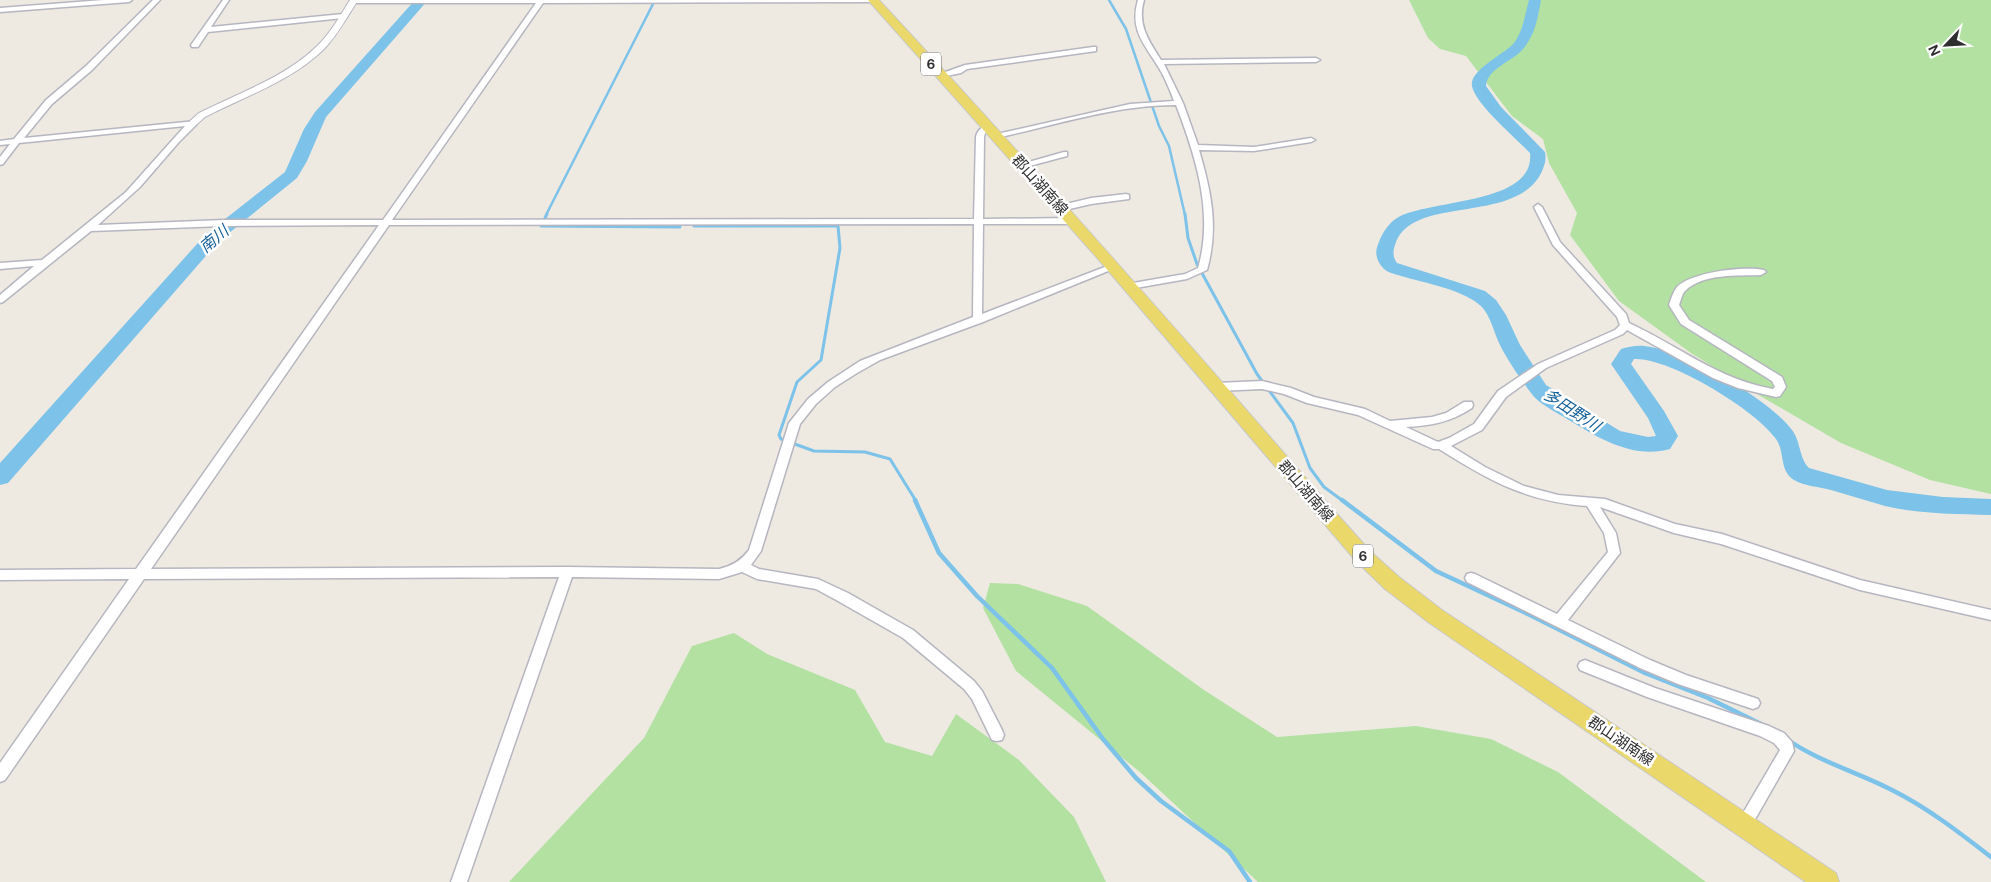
<svg xmlns="http://www.w3.org/2000/svg" width="1991" height="882" font-family="'DM Sans','Noto Sans JP',sans-serif">
<rect width="100%" height="100%" fill="#eeeae2"/>
<g fill="#b2e1a2">
<polygon points="1409,0 1991,0 1991,494 1930,480 1841,443 1762,397 1691,353 1619,301 1570,235 1577,213 1549,163 1543,139 1512,116 1466,56 1440,49 1428,38"/>
<polygon points="990,583 1018,584 1087,606 1204,690 1277,737 1416,726 1491,739 1558,772 1706,882 1258,882 1141,773 1016,671 983,608"/>
<polygon points="734,633 767,654 855,690 885,742 932,756 956,714 1019,760 1074,817 1106,882 509,882 644,738 692,646"/>
</g>
<g fill="none" stroke-linecap="round" stroke-linejoin="round">
<g stroke="#7cc2e9" stroke-width="2.5">
<polyline points="1109,0 1126,29 1159,126 1169,146 1185,215"/>
<polyline points="546,215 655,0"/>
</g>
<g stroke="#7cc2e9" stroke-width="3">
<polyline points="547,214 541,226 680,227"/>
<polyline points="1185,214 1188,238 1197,264 1257,374 1293,423 1310,468 1324,487 1343,501"/>
<polyline points="694,226 838,226 840,248 821,360 797,382 779,435 781,439 814,451 865,452 890,459 916,501"/>
</g>
<g stroke="#7cc2e9" stroke-width="4.5">
<polyline points="915,500 939,553 977,596 1052,668 1103,739 1136,778 1161,801 1229,851 1250,882"/>
<polyline points="1342,500 1436,571 1530,615 1645,673 1708,698 1761,724"/>
<path d="M 1788,740 C 1820,762 1857,772 1892,790 C 1928,808 1960,833 1991,857"/>
</g>
<g fill="#7cc2e9" fill-rule="evenodd">
<polygon points="415,0 428,0 326,117 307,161 297,178 218,242 8,483 0,485 0,463 206,234 285,172 304,129 315,112"/>
<path d="M 1529,0 L 1541,0 C 1538,17 1535,34 1524,48 C 1514,61 1487,68 1486,86 L 1501,107 L 1545,152 C 1547,161 1543,170 1539,177 C 1509,223 1415,196 1396,242 C 1393,250 1392,256 1397,263 L 1485,291 L 1496,300 L 1506,315 L 1520,345 L 1546,385 L 1620,431 L 1648,437 L 1656,436 L 1648,418 L 1611,364 L 1621,349 C 1628,347 1637,345 1644,346 C 1684,350 1768,398 1792,430 C 1801,442 1799,458 1809,468 L 1887,490 L 1943,497 L 1991,499 L 1991,515 C 1956,514 1919,514 1885,506 C 1867,501 1849,495 1831,490 C 1820,487 1804,486 1794,480 C 1779,471 1785,451 1776,439 C 1756,410 1669,357 1634,359 L 1631,364 L 1664,411 L 1678,436 L 1670,449 C 1632,460 1595,436 1564,417 C 1554,411 1538,403 1531,393 C 1520,378 1508,361 1500,345 C 1494,333 1491,317 1482,307 C 1465,290 1425,283 1401,276 C 1396,274 1388,273 1384,269 C 1376,261 1374,252 1379,242 C 1382,233 1389,223 1397,218 C 1429,199 1536,205 1530,153 C 1516,138 1475,104 1472,86 C 1469,70 1505,54 1514,43 C 1523,32 1525,14 1529,0 Z"/>
</g>
<g stroke="#b5b6c0" stroke-width="3">
<g id="minor">
<polygon points="103,0 132,0 129,2 0,12 0,8"/>
<path d="M 153,0 L 160,0 L 92,70 L 52,104 L 24,138 L 196,121 L 196,125 L 179,142 L 140,187 L 98,225 L 224,220 L 383,220 L 536,3 L 353,3 L 350,0 L 876,0 L 873,2 L 543,3 L 392,220 L 974,219 L 976,137 C 977,130 984,124 992,125 L 993,127 L 985,133 L 984,137 L 983,219 L 1072,218 L 1076,221 L 1072,224 L 983,224 L 982,314 L 1110,265 L 1113,264 L 1118,267 L 983,322 L 880,360 L 857,373 L 835,387 L 816,404 L 800,424 L 761,551 L 751,565 L 759,569 L 818,579 L 848,593 L 913,630 L 974,681 L 982,691 L 1002,730 L 1004,735 L 1002,740 L 997,741 L 992,740 L 972,699 L 964,689 L 903,638 L 838,601 L 816,589 L 757,579 L 742,572 L 719,579 L 572,577 L 467,882 L 451,882 L 559,577 L 144,579 L 5,780 L 0,782 L 0,763 L 129,579 L 0,580 L 0,570 L 136,569 L 379,225 L 224,226 L 91,231 L 3,302 L 0,303 L 0,295 L 34,266 L 0,269 L 0,263 L 42,260 L 126,192 L 185,126 L 19,143 L 3,164 L 0,165 L 0,157 L 10,144 L 0,145 L 0,141 L 14,139 L 46,100 L 86,66 ZM 974,224 L 973,317 L 860,361 L 828,382 L 808,399 L 789,423 L 749,550 C 741,561 732,566 719,569 L 567,567 L 151,569 L 389,225 Z"/>
<polygon points="223,0 229,0 211,27 343,14 346,16 343,18 208,32 198,47 192,47 191,45"/>
<path d="M 1138,0 L 1144,0 C 1137,24 1148,40 1161,60 L 1316,58 L 1320,60 L 1316,62 L 1164,64 L 1183,103 L 1198,145 L 1254,147 L 1311,138 L 1315,140 L 1311,142 L 1254,151 L 1199,150 C 1211,191 1219,227 1207,270 L 1187,279 L 1130,289 L 1127,288 L 1125,286 L 1127,284 L 1185,274 L 1198,268 C 1214,214 1196,157 1176,105 C 1116,105 1055,125 997,138 L 993,136 L 997,134 L 1130,104 L 1174,101 C 1170,90 1165,78 1159,68 C 1145,45 1129,30 1138,0 Z"/>
<polygon points="1093,47 1096,47 1096,51 967,69 961,73 941,77 937,75 965,65"/>
<polygon points="1064,152 1067,152 1067,156 1022,168 1018,165"/>
<polygon points="1126,194 1129,195 1129,199 1091,204 1061,211 1057,208 1058,206 1091,198"/>
<path d="M 1538,204 L 1542,207 L 1560,242 L 1626,314 L 1629,323 C 1679,346 1717,379 1773,389 L 1775,387 L 1772,381 L 1681,324 L 1669,305 C 1671,299 1673,292 1677,287 C 1692,272 1744,266 1764,270 L 1766,272 L 1761,275 C 1738,276 1703,273 1685,291 C 1682,294 1681,300 1679,305 L 1689,320 L 1782,377 L 1786,387 L 1780,396 L 1776,397 L 1738,388 L 1713,378 L 1627,330 L 1623,334 L 1546,368 L 1506,397 L 1482,430 L 1451,446 L 1485,467 L 1524,486 L 1558,495 L 1605,499 L 1675,524 L 1722,534 L 1860,580 L 1991,610 L 1991,620 L 1860,590 L 1721,544 L 1674,533 L 1600,507 L 1616,533 L 1620,553 L 1568,620 L 1650,660 L 1686,675 L 1758,699 L 1760,703 L 1758,707 L 1753,709 L 1678,684 L 1640,668 L 1467,582 L 1465,578 L 1467,574 L 1471,573 L 1475,574 L 1557,614 L 1608,552 L 1604,533 L 1587,506 C 1525,501 1490,481 1439,449 L 1433,449 L 1358,415 L 1307,403 L 1284,394 L 1262,389 L 1217,391 L 1212,387 L 1217,383 L 1262,381 L 1291,388 L 1314,397 L 1365,409 L 1390,421 L 1432,417 L 1446,413 L 1464,402 L 1472,402 L 1473,405 L 1472,408 C 1451,422 1430,426 1406,427 L 1438,442 L 1449,438 L 1474,424 L 1498,391 L 1538,364 L 1615,330 L 1620,325 L 1617,317 L 1553,245 L 1534,207 Z"/>
<polygon points="1585,660 1655,688 1769,726 1784,733 1792,742 1794,751 1749,830 1744,832 1739,830 1736,825 1780,750 1774,743 1760,736 1647,697 1580,670 1578,666 1580,662"/>
</g>
</g>
<g stroke="#b5b6c0" stroke-width="2">
<path id="tertiary" d="M 350,0 L 358,0 C 347,17 337,36 323,50 C 291,81 244,97 205,117 L 196,125 L 190,125 L 190,121 L 199,113 C 238,93 284,78 316,47 C 330,34 340,16 350,0 Z"/>
</g>
<g stroke="#c9c9c9" stroke-width="2">
<path id="primary" d="M 868,0 L 879,0 C 1035,168 1186,340 1337,514 L 1370,551 L 1399,577 L 1442,610 L 1836,873 L 1839,882 L 1806,882 L 1428,622 L 1385,589 L 1356,561 L 1099,260 Z"/>
</g>
<use href="#minor" fill="#fff" fill-rule="evenodd"/>
<use href="#tertiary" fill="#fff" fill-rule="evenodd"/>
<use href="#primary" fill="#ead86b" fill-rule="evenodd"/>
</g>
<g text-anchor="middle" dominant-baseline="central" stroke-width="5" stroke-linejoin="round" paint-order="stroke">
<g fill="#fff" stroke="#6d6d6d" stroke-width="1">
<rect x="921" y="52.5" width="20" height="23" rx="4"/>
<rect x="1353" y="544.5" width="20" height="23" rx="4"/>
</g>
<g font-size="14" font-weight="bold" fill="#2e2e2e">
<text x="931" y="64">6</text>
<text x="1363" y="556">6</text>
</g>
<g font-size="15" fill="#2e2e2e" stroke="#fff">
<text transform="translate(1040 185) rotate(48)">郡山湖南線</text>
<text transform="translate(1306 491) rotate(49)">郡山湖南線</text>
<text transform="translate(1621 741) rotate(34)">郡山湖南線</text>
</g>
<g font-size="16" font-style="italic" fill="#15619a" stroke="#fff">
<text transform="translate(214 239) rotate(-40)">南川</text>
<text transform="translate(1572 410) rotate(33)">多田野川</text>
</g>
</g>
<g transform="translate(1946 45) rotate(245)" stroke="#ffffff" stroke-width="4" paint-order="stroke">
<path d="M0-4L9 19L0 12L-9 19Z" fill="#2e2e2e"/>
<text y="-8" font-size="14" font-weight="bold" text-anchor="middle" fill="#2e2e2e">N</text>
</g>
</svg>
